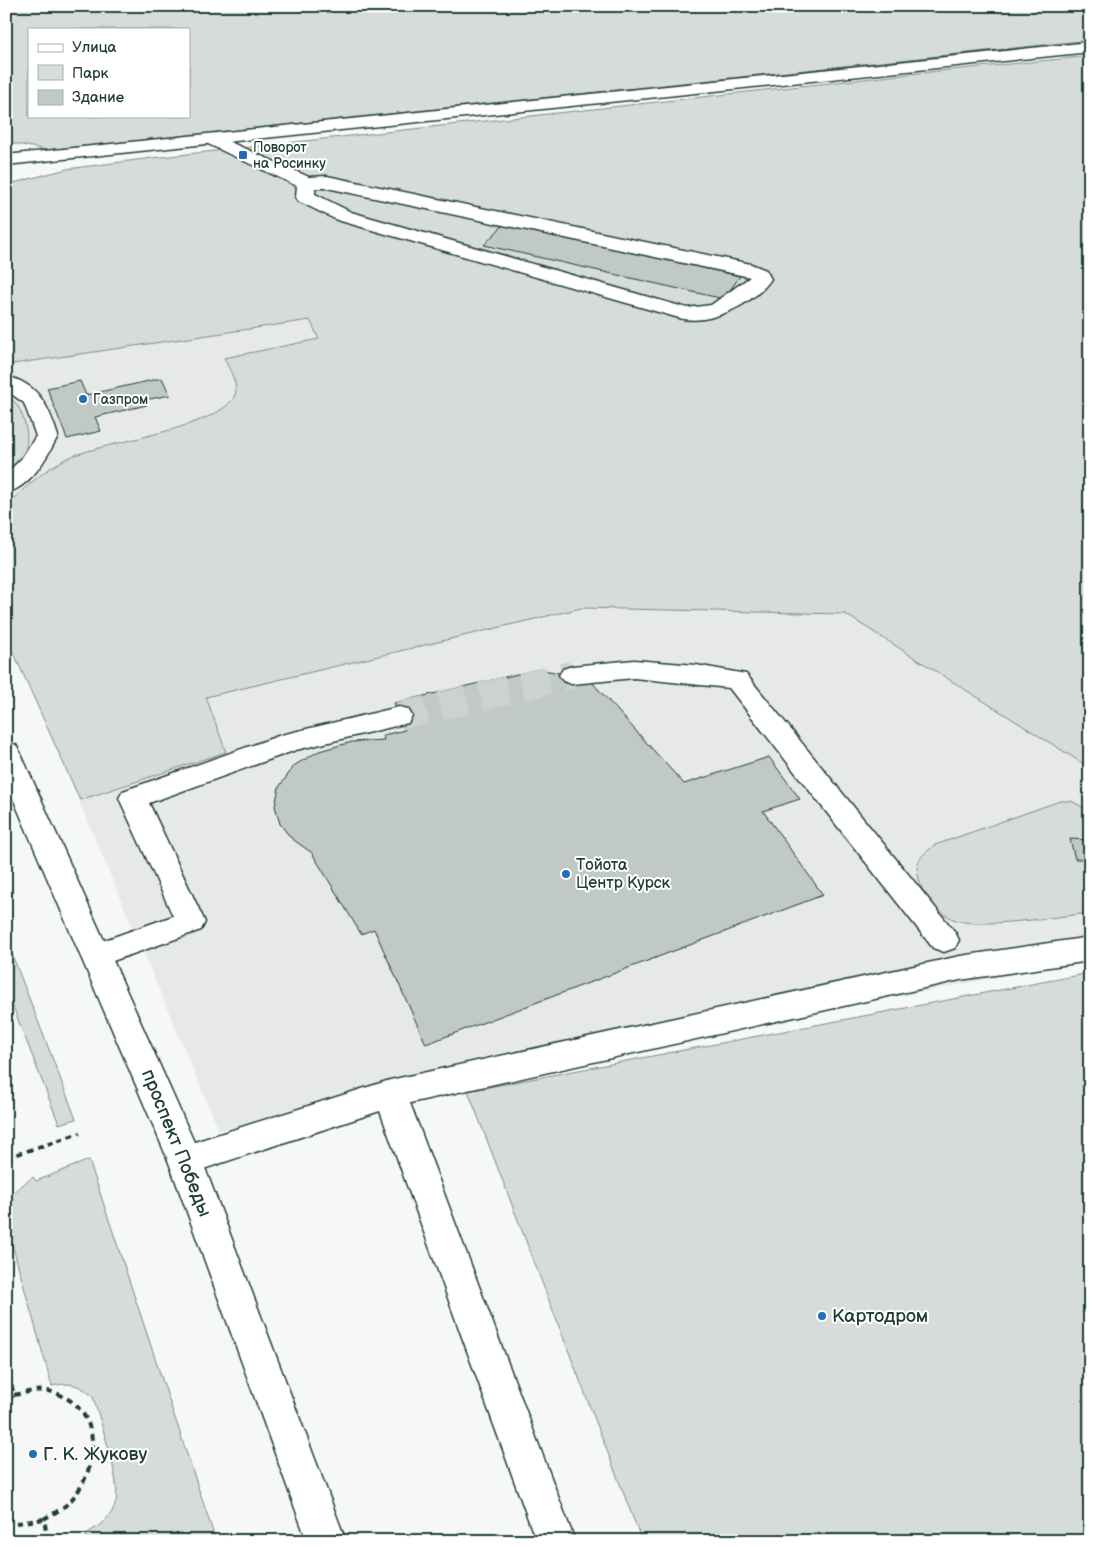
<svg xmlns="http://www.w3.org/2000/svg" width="1096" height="1547" font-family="'Balsamiq Sans',sans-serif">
<rect width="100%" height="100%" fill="#f6f7f7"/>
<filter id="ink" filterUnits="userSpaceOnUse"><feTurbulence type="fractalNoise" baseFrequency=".02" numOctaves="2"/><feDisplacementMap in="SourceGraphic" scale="10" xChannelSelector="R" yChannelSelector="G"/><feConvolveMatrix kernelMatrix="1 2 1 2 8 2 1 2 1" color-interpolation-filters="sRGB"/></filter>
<g filter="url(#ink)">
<g fill="#e6e9e8">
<polygon points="321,296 377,449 6,513 6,338"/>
<polygon points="571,597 851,604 1090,752 1090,959 219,1130 72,785 203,744 181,696"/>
</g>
<g fill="#d6dcdb" stroke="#7a8c88" fill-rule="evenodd">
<path d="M 6,6 L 1090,6 L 1090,40 L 47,150 L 6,142 ZM 29,29 L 189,29 L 189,116 L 29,116 Z"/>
<path d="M 1090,56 L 1090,768 L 845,614 L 581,608 L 206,697 L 226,752 L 80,800 L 6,636 L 6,505 C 27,487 45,468 70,457 C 105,442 218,428 234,397 C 240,386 229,369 224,358 L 319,339 L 310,320 L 6,365 L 6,185 L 67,169 L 152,158 L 909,74 Z"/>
<path d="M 6,395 C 22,402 31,435 25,451 C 22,460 14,465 6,470 Z"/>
<path d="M 1060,801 L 1071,801 L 1090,811 L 1090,913 C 1060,916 976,930 953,919 C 939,913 924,897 920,883 C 914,862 918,858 935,845 Z"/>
<polygon points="6,939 76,1119 59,1124 6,989"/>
<polygon points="1090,973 1090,1541 642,1541 468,1091"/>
<path d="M 89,1160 L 216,1541 L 87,1541 L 86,1534 C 99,1526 112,1518 116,1502 C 121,1480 100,1421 93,1397 C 80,1384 70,1382 52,1386 L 6,1223 C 6,1192 10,1195 33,1177 L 36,1181 Z"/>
</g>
<g fill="#c0c9c6" stroke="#1f3d34">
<polygon points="504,224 740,276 724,299 484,245"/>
<polygon points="162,378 170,395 145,400 147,405 95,417 101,431 67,439 47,388 80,381 86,395"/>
<polygon points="539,669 589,679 684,784 769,757 800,799 763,811 823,895 426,1044 374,929 361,934 312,853 291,838 280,824 275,806 279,787 295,765 319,751 352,742 384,740 383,735 405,730 394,703"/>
<polygon points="1070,839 1090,840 1090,859 1075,859"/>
</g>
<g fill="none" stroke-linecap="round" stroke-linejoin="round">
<polyline stroke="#cbd2d0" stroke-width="28" stroke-dasharray="28 14" stroke-linecap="butt" points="399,716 572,675"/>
<g stroke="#1f3d34" stroke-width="3">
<g id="minor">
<path d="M 212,134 L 309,177 L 327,176 L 751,264 L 766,270 L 771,279 C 754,304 709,326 679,318 L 337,220 L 298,201 L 296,197 L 297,186 L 206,143 L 203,139 L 206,135 ZM 315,188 L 327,188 L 750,277 L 711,305 L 687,308 L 351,212 L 315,194 Z"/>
<path d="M 6,376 C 39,384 49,407 58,436 C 47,457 31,487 6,493 L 6,474 L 21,459 L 36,436 L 24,403 L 6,390 Z"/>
<polygon points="634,660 696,665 746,674 955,932 959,940 955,948 944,952 933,948 729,688 634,678 572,684 563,681 559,675 563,669 572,666"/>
<polygon points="399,707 408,709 412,716 408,723 296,750 149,803 205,922 201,930 107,963 96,967 85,963 81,955 85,947 173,916 119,798 123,791 281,735"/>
<polygon points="1090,937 1090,961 960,980 410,1103 575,1541 536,1541 380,1111 185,1175 173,1170 168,1160 173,1150 185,1145 390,1080 960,956"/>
</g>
</g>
<g stroke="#1f3d34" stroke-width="3">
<g id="major">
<polygon points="1090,42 1090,52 6,165 6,155"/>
<polygon points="6,742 16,745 20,752 202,1160 346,1541 307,1541 168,1160 6,782"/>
</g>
</g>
<g stroke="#1f3d34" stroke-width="4" stroke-dasharray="6 5" stroke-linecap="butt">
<polyline points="6,1158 80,1133"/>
<polyline points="6,1364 14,1395 6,1401"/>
<path d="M 14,1395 C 25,1393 37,1389 48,1391 C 101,1403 103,1463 72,1499 C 65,1508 54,1513 44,1519"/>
<polyline points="6,1518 18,1523 44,1519 48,1541"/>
</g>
<use href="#minor" fill="#fff" fill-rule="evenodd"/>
<use href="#major" fill="#fff" fill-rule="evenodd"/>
</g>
</g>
<g fill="#1f6fb2" stroke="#fff" stroke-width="2">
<rect x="238" y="150" width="10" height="10" rx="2.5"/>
<circle cx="83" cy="399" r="5"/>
<circle cx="566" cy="874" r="5"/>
<circle cx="822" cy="1316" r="5"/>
<circle cx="33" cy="1454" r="5"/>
</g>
<g text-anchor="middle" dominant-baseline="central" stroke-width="4" stroke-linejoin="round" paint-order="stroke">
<g font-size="14" fill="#1f3d34" stroke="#fff" text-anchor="start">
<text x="253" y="147">Поворот<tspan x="253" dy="16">на Росинку</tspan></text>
<text x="93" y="399">Газпром</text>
</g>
<g font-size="16" fill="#1f3d34" stroke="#fff" text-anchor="start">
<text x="576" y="865">Тойота<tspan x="576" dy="18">Центр Курск</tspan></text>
</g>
<g font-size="19" fill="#1f3d34" stroke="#fff">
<text transform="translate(176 1143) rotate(68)">проспект Победы</text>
</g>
<g font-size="19" fill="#1f3d34" stroke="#fff" text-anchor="start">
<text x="832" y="1316">Картодром</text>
<text x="43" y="1454">Г. К. Жукову</text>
</g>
</g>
<rect width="1096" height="1547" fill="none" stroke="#fff" stroke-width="25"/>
<rect x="12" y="12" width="1071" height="1522" fill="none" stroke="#1f3d34" stroke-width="2" filter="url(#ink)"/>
<rect x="28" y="28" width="162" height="90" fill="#ffffff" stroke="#a5b1ae"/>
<rect x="38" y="44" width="25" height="8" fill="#ffffff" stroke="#a5b1ae"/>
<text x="72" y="52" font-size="15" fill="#1f3d34">Улица</text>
<rect x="38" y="65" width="25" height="15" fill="#d6dcdb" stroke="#a5b1ae"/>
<text x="72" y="78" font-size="15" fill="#1f3d34">Парк</text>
<rect x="38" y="90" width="25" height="15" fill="#c0c9c6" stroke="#a5b1ae"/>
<text x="72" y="102" font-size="15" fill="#1f3d34">Здание</text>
</svg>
